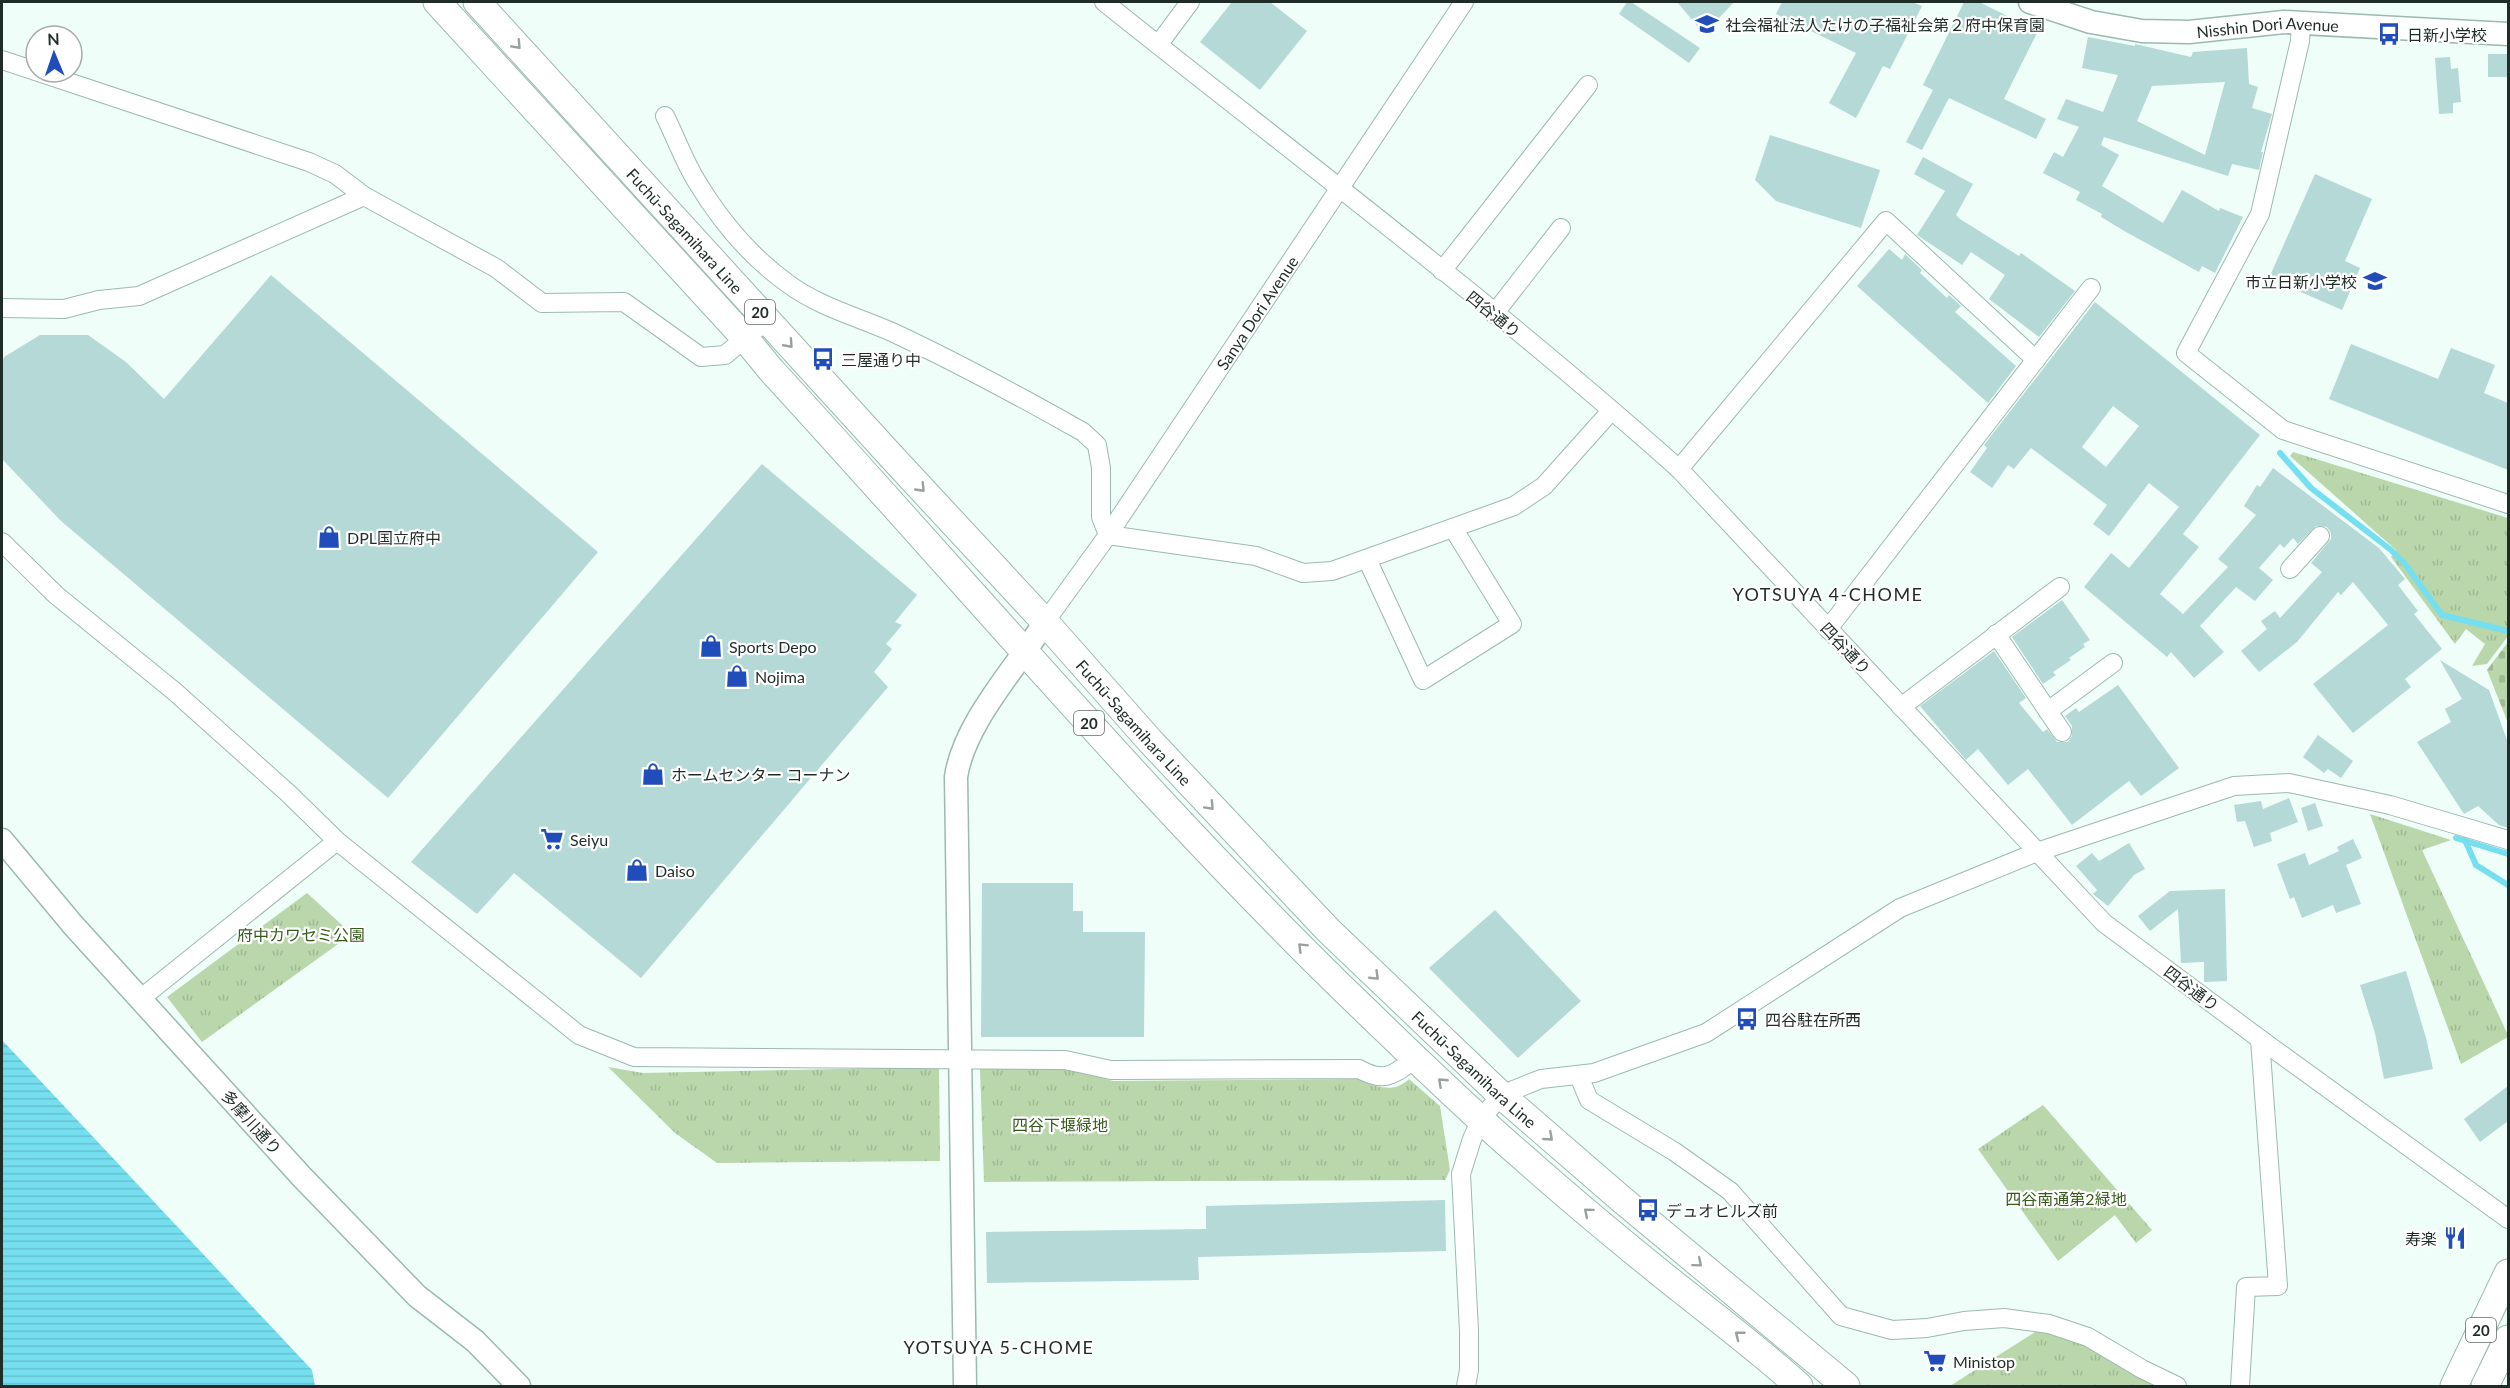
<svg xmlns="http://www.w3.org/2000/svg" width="2510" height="1388" font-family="Lato,'Noto Sans JP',sans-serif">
<defs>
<pattern id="cemetery-stones" width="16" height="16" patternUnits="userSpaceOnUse" patternTransform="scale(1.5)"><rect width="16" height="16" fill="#b9d7ab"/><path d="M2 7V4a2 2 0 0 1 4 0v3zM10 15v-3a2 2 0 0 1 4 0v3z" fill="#9fb993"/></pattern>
<pattern id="park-tufts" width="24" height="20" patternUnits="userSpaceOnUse" patternTransform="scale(1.5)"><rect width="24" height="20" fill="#b9d7ab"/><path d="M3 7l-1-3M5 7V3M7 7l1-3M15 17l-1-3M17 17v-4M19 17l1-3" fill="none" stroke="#9fb993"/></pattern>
<pattern id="water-rules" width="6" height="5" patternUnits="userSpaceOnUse" patternTransform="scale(1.5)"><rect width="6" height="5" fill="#75dff0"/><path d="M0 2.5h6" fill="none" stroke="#65c0ce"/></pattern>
</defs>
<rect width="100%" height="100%" fill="#f0fef9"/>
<polygon fill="url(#cemetery-stones)" points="2508,642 2508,723 2487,670"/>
<g fill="url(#park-tufts)">
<polygon points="2293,452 2508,518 2508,636 2487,664 2472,666 2485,644 2466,629 2455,644 2391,557 2396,550 2290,456"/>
<polygon points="2370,814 2451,840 2422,850 2508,1035 2508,1037 2461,1064"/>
<polygon points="307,893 352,934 202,1042 167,997"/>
<polygon points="608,1067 643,1073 939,1067 940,1161 717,1163 675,1133"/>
<path d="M 1067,1068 L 1113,1081 L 1359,1079 C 1376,1087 1394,1094 1409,1079 L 1440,1106 L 1450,1170 L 1445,1180 L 984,1182 L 980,1069 Z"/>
<polygon points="2043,1105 2152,1230 2136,1243 2115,1215 2058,1261 1978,1149"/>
<polygon points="2040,1329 2087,1343 2166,1386 1950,1386"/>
</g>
<polygon fill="url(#water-rules)" points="2,1040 312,1370 315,1386 2,1386"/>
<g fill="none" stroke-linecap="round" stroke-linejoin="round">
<g stroke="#75dff0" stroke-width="6">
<polyline points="2280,453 2311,488 2391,550 2405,564 2442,615 2508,631"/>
<polyline points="2456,838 2508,854"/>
<polyline points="2465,840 2476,865 2508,885"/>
</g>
</g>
<g fill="#b4d9d6" fill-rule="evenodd">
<polygon points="1232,2 1270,2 1307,31 1260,90 1200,42"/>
<polygon points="1627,2 1631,2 1700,48 1689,63 1619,14"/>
<polygon points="1677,2 1734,2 1704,34"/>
<polygon points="1782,2 1912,2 1922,6 1890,69 1883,66 1856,118 1829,103 1856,53 1776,14"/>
<polygon points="1964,2 1979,2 2038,31 2004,99 2046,119 2036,139 1949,98 1922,150 1906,142 1933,90 1923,85"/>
<path d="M 2088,37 L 2135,46 L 2135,44 L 2191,57 L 2193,52 L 2247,48 L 2249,84 L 2258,87 L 2252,108 L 2272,114 L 2261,152 L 2263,152 L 2259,170 L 2232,164 L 2228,176 L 2104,137 L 2101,145 L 2119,155 L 2102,186 L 2163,223 L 2182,190 L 2219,211 L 2220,208 L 2243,217 L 2215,273 L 2202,266 L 2199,272 L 2126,232 L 2101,217 L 2102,214 L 2076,200 L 2080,192 L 2043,173 L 2054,152 L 2063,157 L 2079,127 L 2057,119 L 2066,99 L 2103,112 L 2118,75 L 2082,68 ZM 2225,82 L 2205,155 L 2137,121 L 2152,86 Z"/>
<rect x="2488" y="54" width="20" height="23"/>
<polygon points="2450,57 2451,69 2458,68 2461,102 2453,103 2453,113 2439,114 2435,58"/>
<polygon points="1770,135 1880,170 1861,228 1776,201 1755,180"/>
<polygon points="1923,157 1973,184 1956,215 1960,219 2019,256 2021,253 2075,291 2039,337 1989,299 2005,275 1971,252 1962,265 1917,235 1945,191 1914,174"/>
<polygon points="2315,174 2372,199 2345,261 2360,268 2342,310 2269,278"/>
<polygon points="1889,249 1902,260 1905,254 1907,256 1922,270 1920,273 1947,298 1949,295 1961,306 1955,312 2016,366 1988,403 1857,286"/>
<polygon points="271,275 598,552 388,798 61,521 2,459 2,362 4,357 40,335 88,335 126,362 164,399"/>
<path d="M 2095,302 L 2260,435 L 2183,534 L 2199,547 L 2160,594 L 2183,614 L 2228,567 L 2218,559 L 2256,515 L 2244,506 L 2257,485 L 2260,487 L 2273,468 L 2379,548 L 2405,579 L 2398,585 L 2418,611 L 2414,614 L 2442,649 L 2405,679 L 2411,687 L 2353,733 L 2313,684 L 2388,625 L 2353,582 L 2341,595 L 2338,592 L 2297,642 L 2259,672 L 2241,651 L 2267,629 L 2261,621 L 2275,611 L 2280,618 L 2322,572 L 2311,563 L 2331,539 L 2331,533 L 2327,527 L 2316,526 L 2298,544 L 2293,538 L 2284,548 L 2280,544 L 2259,568 L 2273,580 L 2255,601 L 2236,587 L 2200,626 L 2224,652 L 2194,678 L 2171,652 L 2167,657 L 2084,587 L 2111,553 L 2129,568 L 2179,507 L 2149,483 L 2109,536 L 2093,524 L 2107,505 L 2031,448 L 2014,469 L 2008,465 L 1992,488 L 1970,472 L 1987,448 L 1984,445 ZM 2113,406 L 2139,426 L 2106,467 L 2082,447 Z"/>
<polygon points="2351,344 2438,379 2451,348 2495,365 2484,393 2508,403 2508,470 2329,399"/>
<polygon points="762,464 917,595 895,622 902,625 886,644 892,649 874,672 888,687 641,978 514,873 477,914 411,862"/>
<polygon points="2062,600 2090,640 2083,644 2085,647 2069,658 2071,660 2053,672 2056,675 2043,684 2012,637"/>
<polygon points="1994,651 2026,698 2019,703 2043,732 2047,729 2057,742 2068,742 2072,736 2072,726 2065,716 2076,708 2079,712 2118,685 2179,768 2141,796 2129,781 2072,825 2028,769 2008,785 1978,749 1966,760 1920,706"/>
<polygon points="2440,660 2489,690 2508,743 2508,828 2499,825 2478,806 2464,814 2417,742 2451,722 2445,709 2462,699"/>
<polygon points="2318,735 2353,761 2341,778 2328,769 2324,773 2303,757"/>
<polygon points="2289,798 2298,822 2270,833 2272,841 2254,847 2245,821 2237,822 2234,805 2261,801 2263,809"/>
<polygon points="2315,803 2323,826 2308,831 2301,808"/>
<polygon points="2353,839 2362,858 2346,865 2361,904 2336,913 2333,905 2302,918 2294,897 2290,899 2277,864 2305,853 2309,865 2339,851 2337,847"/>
<polygon points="2129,843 2145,869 2134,875 2108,906 2093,894 2097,890 2076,866 2092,853 2099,861"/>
<polygon points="982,883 1073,883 1073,911 1083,911 1083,932 1145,932 1144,1037 981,1037"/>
<polygon points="2225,889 2227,981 2204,982 2204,962 2181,963 2178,909 2150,931 2138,916 2170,891"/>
<polygon points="1495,910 1581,1001 1518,1058 1429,968"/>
<polygon points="2406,971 2426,1038 2433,1069 2384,1079 2375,1033 2360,985"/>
<polygon points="2508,1086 2508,1121 2480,1142 2464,1119"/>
<polygon points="1445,1200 1446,1251 1198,1257 1199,1280 987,1283 986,1232 1206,1229 1206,1206"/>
</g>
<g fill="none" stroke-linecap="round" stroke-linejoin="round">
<g stroke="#9abaaf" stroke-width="20">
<g id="minor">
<path d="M 1104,2 C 1297,156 1495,305 1679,469 L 2104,923 L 2260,1039 L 2508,1219"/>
<polyline points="2301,23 2300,41 2260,214 2186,353 2283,430 2508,504"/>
<polyline points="1158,45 1190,2"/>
<polyline points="2,60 309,162 335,174 364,196 496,268 542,303 624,302 701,357 725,355 767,320"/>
<path d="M 665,116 C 676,138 684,161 697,182 C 720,220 751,257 787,283 C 819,307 858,317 894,333 C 958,363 1021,397 1083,432 L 1097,445 L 1101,468 L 1101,517 L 1108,535 L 1256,556 L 1303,573 L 1332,571 L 1514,506 L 1544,486 L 1611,411"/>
<polyline points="1442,271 1588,85"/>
<polyline points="2,308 64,309 99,300 139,296 364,196"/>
<polyline points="1494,314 1561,228"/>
<polyline points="1679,469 1886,221 2036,360"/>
<path d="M 2,542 L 56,595 L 174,691 L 289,794 L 337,841 L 579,1035 L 634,1057 L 1065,1060 L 1111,1070 L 1359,1069 C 1386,1084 1394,1074 1416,1058"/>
<polyline points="1367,559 1423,680 1512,624 1453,528"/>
<polyline points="2290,569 2320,536"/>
<path id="s1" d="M 1045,622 L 1108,535 L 1464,2"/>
<polyline points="1828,629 2091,288"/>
<polyline points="1996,634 2062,732"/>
<polyline points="1901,707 2060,587"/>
<polyline points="2048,711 2113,663"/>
<polyline points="140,999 337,841"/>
<polyline points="1579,1076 1589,1100 1675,1152 1730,1191 1841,1316 1892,1330 1927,1328 1964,1321 2004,1318 2049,1324 2088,1337 2142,1369 2177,1386"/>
<polyline points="1466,1386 1469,1370 1469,1331 1461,1174 1472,1139 1481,1119 1501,1095 1541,1079 1594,1073 1706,1033 1900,908 2037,852 2234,786 2289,783 2390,805 2508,840"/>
<polyline points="2240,1386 2246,1287 2278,1286 2260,1039"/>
</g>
</g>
<g stroke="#9abaaf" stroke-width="25">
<g id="tertiary">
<path id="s2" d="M 2030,2 L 2091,22 L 2142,31 L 2189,32 L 2284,22 L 2508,34"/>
<polyline points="2,840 73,925 301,1176 417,1296 475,1341 519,1386"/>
<path d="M 965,1386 L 956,777 C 964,723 1016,668 1045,622"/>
</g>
</g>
<g stroke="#9abaaf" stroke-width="29">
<g id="primary">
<path d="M 437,2 L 744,337 L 771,370 C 968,584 1155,808 1365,1010 C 1417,1060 1470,1112 1525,1159 C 1570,1199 1617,1238 1664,1276 C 1710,1313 1756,1347 1799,1386"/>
<path id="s3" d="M 477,2 L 891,456 L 1045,622 L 1151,742 L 1328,930 L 1501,1095 L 1620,1198 L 1846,1386"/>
<polyline points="2454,1386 2508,1273"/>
<polyline points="2485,1386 2508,1339"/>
</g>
</g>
<use href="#minor" stroke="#fff" stroke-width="18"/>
<use href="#tertiary" stroke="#fff" stroke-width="22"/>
<use href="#primary" stroke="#fff" stroke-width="27"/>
</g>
<defs><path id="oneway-chevron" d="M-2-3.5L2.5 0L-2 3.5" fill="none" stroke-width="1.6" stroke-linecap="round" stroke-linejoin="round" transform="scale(1.5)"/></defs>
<g stroke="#9aa09e">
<use href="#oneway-chevron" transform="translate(517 45) rotate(47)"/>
<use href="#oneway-chevron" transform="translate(789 344) rotate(48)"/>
<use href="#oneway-chevron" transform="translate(921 488) rotate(46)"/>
<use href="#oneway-chevron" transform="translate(1210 806) rotate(47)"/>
<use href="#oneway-chevron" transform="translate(1302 947) rotate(-135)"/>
<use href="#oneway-chevron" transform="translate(1375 976) rotate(44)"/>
<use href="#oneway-chevron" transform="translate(1442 1082) rotate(-137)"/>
<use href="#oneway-chevron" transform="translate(1549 1137) rotate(41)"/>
<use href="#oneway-chevron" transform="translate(1588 1212) rotate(-140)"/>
<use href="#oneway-chevron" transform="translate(1698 1263) rotate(40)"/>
<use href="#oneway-chevron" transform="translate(1739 1335) rotate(-142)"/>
</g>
<defs>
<g id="school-bare" transform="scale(1.8)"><path d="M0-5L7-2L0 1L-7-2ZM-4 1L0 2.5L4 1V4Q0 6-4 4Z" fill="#214dbb" stroke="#fff" stroke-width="2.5" paint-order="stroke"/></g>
<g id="bus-bare" transform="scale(1.8)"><path d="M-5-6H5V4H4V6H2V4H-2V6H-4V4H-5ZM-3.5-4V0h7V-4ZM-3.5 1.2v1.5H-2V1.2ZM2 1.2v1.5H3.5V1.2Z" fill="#214dbb" stroke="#fff" stroke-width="2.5" paint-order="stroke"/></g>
<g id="shop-bare" transform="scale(1.8)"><path d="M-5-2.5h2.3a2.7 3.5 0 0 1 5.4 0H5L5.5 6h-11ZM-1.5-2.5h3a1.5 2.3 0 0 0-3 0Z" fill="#214dbb" stroke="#fff" stroke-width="2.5" paint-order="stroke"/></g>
<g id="supermarket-bare" transform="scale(1.8)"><path d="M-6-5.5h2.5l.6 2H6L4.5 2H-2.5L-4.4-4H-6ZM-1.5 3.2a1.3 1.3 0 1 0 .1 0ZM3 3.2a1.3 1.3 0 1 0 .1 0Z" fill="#214dbb" stroke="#fff" stroke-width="2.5" paint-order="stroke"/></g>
<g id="restaurant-bare" transform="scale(1.8)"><path d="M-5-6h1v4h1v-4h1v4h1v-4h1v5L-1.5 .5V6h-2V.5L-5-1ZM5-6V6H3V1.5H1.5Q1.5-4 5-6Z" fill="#214dbb" stroke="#fff" stroke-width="2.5" paint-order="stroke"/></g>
</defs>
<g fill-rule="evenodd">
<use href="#school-bare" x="1707" y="24"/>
<use href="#bus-bare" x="2389" y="34"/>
<use href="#school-bare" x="2375" y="281"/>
<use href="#bus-bare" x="823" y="359"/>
<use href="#shop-bare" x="329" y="537"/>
<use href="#shop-bare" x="711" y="646"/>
<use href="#shop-bare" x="737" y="676"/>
<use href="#shop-bare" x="653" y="774"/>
<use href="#supermarket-bare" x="552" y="839"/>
<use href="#shop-bare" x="637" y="870"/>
<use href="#bus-bare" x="1747" y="1019"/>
<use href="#bus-bare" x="1648" y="1210"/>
<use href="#restaurant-bare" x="2455" y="1238"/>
<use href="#supermarket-bare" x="1935" y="1361"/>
</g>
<g text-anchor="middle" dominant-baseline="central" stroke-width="4.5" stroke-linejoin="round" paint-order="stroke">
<g fill="#fff" stroke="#626b68" stroke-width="1.5">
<rect x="745" y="300" width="30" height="24" rx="4.5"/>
<rect x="1074" y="711" width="30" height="24" rx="4.5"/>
<rect x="2466" y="1318" width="30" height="24" rx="4.5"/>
</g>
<g font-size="15" font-weight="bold" fill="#1f2c28">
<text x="760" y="312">20</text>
<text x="1089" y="723">20</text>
<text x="2481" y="1330">20</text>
</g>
<g font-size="16" fill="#1f2c28" stroke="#fff" text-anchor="start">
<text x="1725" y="24">社会福祉法人たけの子福祉会第２府中保育園</text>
<text x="2407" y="34">日新小学校</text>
<text x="2357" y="281" text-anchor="end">市立日新小学校</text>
<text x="841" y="359">三屋通り中</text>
<text x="347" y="537">DPL国立府中</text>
<text x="729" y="646">Sports Depo</text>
<text x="755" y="676">Nojima</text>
<text x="671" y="774">ホームセンター コーナン</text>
<text x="570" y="839">Seiyu</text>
<text x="655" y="870">Daiso</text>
<text x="1765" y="1019">四谷駐在所西</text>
<text x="1666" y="1210">デュオヒルズ前</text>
<text x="2437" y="1238" text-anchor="end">寿楽</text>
<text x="1953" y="1361">Ministop</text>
</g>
<g font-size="16" fill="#1f2c28" stroke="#fff">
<text stroke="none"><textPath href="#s2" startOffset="242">Nisshin Dori Avenue</textPath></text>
<text stroke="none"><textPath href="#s3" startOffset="309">Fuchū-Sagamihara Line</textPath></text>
<text stroke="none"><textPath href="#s1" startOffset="375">Sanya Dori Avenue</textPath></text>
<text transform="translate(1494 314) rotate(39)">四谷通り</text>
<text transform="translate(1846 648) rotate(47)">四谷通り</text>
<text stroke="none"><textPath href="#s3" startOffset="975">Fuchū-Sagamihara Line</textPath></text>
<text transform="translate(2192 988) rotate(37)">四谷通り</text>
<text stroke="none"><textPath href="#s3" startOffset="1461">Fuchū-Sagamihara Line</textPath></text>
<text transform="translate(252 1122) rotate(48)">多摩川通り</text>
</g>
<g font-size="16" fill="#335b1a" stroke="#fff">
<text x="301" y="934">府中カワセミ公園</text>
<text x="1060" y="1124">四谷下堰緑地</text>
<text x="2066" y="1198">四谷南通第2緑地</text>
</g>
<g font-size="18" letter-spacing="1.5" fill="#1f2c28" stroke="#fff">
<text x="1828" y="594">YOTSUYA 4-CHOME</text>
<text x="999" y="1347">YOTSUYA 5-CHOME</text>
</g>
</g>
<rect width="2510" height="1388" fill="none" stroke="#1f2c28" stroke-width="6"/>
<g transform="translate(54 54) rotate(358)"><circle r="28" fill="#ffffff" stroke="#a5aba9" stroke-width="1.5"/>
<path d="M0-4.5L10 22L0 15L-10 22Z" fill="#214dbb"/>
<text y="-9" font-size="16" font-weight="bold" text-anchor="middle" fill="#1f2c28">N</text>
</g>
</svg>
